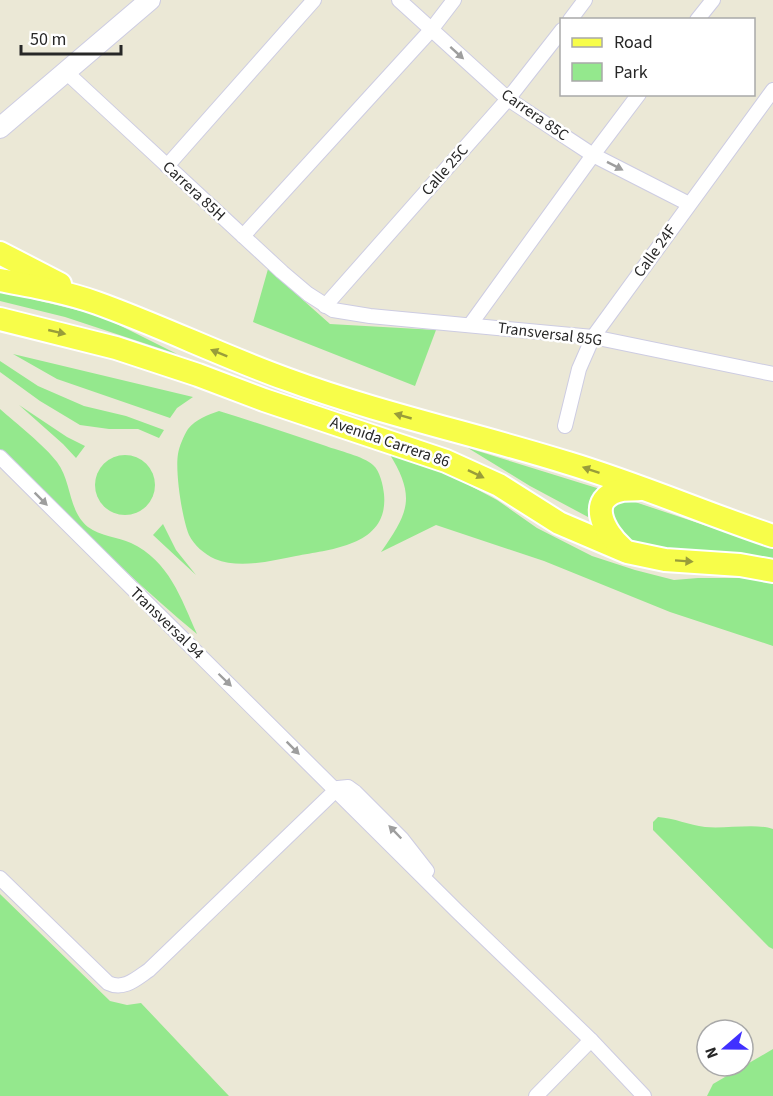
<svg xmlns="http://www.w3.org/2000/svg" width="773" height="1096" font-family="'Source Sans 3',sans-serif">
<rect width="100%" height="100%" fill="#ebe8d6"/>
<g fill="#94e88d">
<polygon points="268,269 330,324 436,330 415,386 253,322"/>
<polygon points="0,291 101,316 177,354 65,317 0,301"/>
<polygon points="13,354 193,397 177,408 170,418 57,379"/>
<polygon points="0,361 38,386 84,406 126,416 164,430 159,438 138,429 109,429 80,425 40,401 0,372"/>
<polygon points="19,405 67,437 85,446 76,458 63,444"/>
<path d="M 0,409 C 16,423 45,446 57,462 C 72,482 68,511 88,527 C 100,536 118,537 131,543 C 169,561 181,598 197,634 C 127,576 64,512 0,449 Z"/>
<path d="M 219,411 C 255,422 291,434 326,446 C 339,451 363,456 373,465 C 380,471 383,485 384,494 C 389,545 333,549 296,556 C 271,561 239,569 215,559 C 204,554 194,545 189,535 C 182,518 175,472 178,454 C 179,447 184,435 188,429 C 196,419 208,415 219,411 Z"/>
<polygon points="468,448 600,489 591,502 588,517 530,486"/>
<path d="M 389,453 L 452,476 L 497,500 L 537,528 L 592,556 L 635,570 L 674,580 L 698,578 L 752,578 L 773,583 L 773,646 L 670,612 L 544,561 L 436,525 L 381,552 C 409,512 416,497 389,453 Z"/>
<circle cx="125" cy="485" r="30"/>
<polygon points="623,498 773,548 773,559 742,553 682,551 646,547 625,541 607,506"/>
<polygon points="163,524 176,550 196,575 153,535"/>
<path d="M 658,817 C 674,818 689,825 705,827 C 726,829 756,823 773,829 L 773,949 L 769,947 L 653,830 L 653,822 Z"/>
<polygon points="0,894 110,1001 127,1005 141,1003 229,1096 0,1096"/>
<polygon points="773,1049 773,1096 707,1096 713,1084"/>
</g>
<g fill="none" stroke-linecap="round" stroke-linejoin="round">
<g stroke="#cdcce2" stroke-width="16">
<g id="street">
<polyline points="399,0 508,99 593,155 689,204"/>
<polyline points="570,20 585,0"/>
<polyline points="697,20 713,0"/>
<polyline points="66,72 282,272 308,294 333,310 370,316 593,337 773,374"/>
<polyline points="167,166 314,0"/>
<polyline points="243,236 431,30 454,0"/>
<polyline points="325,306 508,99 562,30"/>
<polyline points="470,325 593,155 639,94"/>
<polyline points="565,426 579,369 593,337 773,90"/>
<polyline points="0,457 457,911 591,1040 644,1096"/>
<path d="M 0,878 L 108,983 C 124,991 137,978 149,970 L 338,788 L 348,787 L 355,792 L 402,839 L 427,871"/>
<polyline points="536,1096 591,1040"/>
</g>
</g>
<g stroke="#cdcce2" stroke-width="22">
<polyline id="secondary" points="0,128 150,0"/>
</g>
<g stroke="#fff" stroke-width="26">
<g id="primary">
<polyline points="0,253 60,284"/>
<path d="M 0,280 C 32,286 66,292 97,303 C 161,326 222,356 286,379 C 378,413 475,434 568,463 C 638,484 704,513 773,536"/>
<polyline points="0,319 116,348 198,375 264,400 446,461 499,485 559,523 627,552 665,560 740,565 773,571"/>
<path d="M 622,548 C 604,532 585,498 622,490 C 628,489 635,490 641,489"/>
</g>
</g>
<use href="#street" stroke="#fff" stroke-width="14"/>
<use href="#secondary" stroke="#fff" stroke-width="20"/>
<use href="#primary" stroke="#f7fd4a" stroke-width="22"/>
</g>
<defs><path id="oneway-solid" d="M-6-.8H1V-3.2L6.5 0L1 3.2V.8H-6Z" transform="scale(1.5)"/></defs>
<g fill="#9e9e9e">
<use href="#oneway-solid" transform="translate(457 53) rotate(42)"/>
<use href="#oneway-solid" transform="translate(615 166) rotate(27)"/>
<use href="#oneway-solid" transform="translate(41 499) rotate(45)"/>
<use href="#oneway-solid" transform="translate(225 680) rotate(44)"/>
<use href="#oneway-solid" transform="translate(293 748) rotate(45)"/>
<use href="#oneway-solid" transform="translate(395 832) rotate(-134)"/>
</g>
<g fill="#999d3a">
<use href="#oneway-solid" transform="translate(57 332) rotate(13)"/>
<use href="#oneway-solid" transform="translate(219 353) rotate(-158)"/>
<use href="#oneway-solid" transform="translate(403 416) rotate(-164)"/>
<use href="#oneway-solid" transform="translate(591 470) rotate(-161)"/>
<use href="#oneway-solid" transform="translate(476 474) rotate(26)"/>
<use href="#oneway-solid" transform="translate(684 561) rotate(4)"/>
</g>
<g text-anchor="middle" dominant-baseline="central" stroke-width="5" stroke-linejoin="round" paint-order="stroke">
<g font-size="16" fill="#272727" stroke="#fff">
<text transform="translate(535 115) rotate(35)">Carrera 85C</text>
<text transform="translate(445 170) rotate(-49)">Calle 25C</text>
<text transform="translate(194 191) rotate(43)">Carrera 85H</text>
<text transform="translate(655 251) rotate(-54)">Calle 24F</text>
<text transform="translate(550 334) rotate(7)">Transversal 85G</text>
<text transform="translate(390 442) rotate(19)">Avenida Carrera 86</text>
<text transform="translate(167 623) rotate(44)">Transversal 94</text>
</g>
</g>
<rect x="560" y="18" width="195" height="78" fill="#ffffff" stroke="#a9a9a9" stroke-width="1.5"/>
<rect x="572" y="38" width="30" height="9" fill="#f7fd4a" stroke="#a9a9a9" stroke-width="1.5"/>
<text x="614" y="48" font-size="18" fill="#272727">Road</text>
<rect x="572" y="63" width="30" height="18" fill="#94e88d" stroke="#a9a9a9" stroke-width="1.5"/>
<text x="614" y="78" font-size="18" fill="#272727">Park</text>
<g transform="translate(725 1048) rotate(250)"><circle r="28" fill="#ffffff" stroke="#a9a9a9" stroke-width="1.5"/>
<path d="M0-4.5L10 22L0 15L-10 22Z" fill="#4030ff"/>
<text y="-9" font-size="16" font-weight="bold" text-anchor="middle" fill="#272727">N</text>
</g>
<path d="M21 45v9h100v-9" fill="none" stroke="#272727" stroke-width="3"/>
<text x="30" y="45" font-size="18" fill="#272727" stroke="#ffffff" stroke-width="4.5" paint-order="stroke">50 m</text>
</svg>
